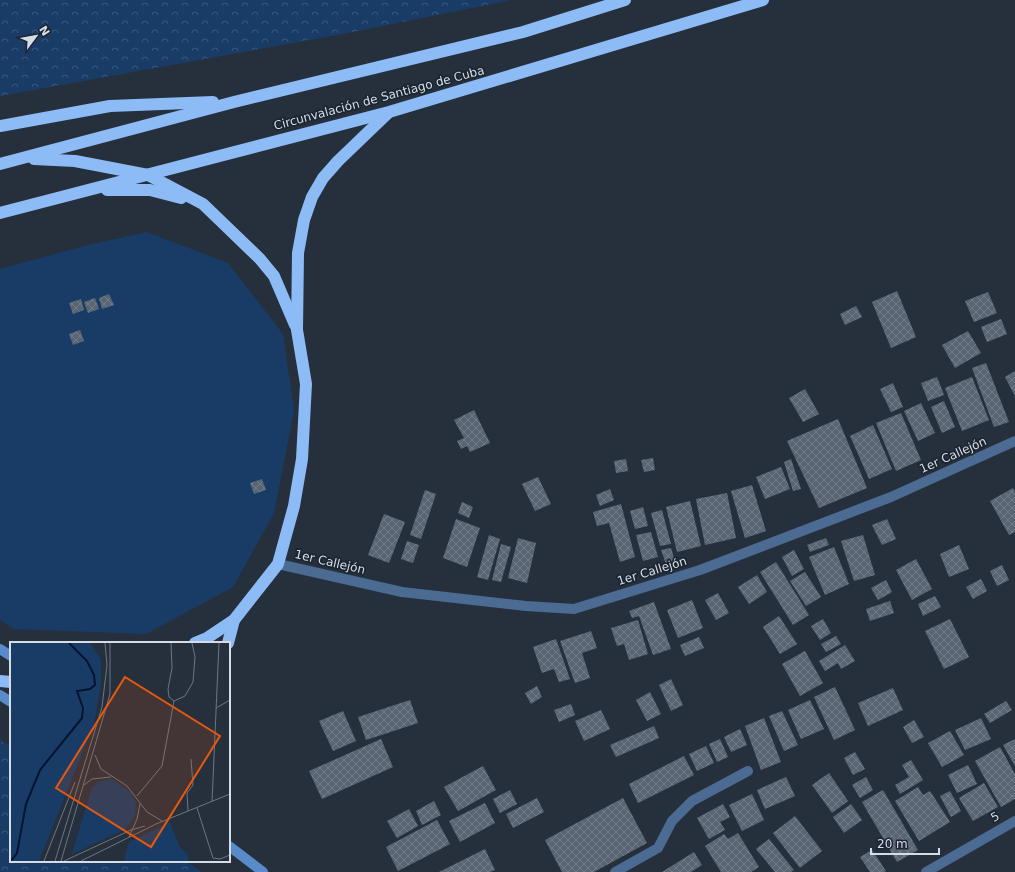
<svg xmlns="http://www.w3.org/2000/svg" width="1015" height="872" font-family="'DejaVu Sans',sans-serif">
<defs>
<pattern id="forest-crowns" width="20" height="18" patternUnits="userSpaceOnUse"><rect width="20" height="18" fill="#193c67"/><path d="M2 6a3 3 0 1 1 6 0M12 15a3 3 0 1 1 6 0" fill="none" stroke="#3a587d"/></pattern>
<pattern id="building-cross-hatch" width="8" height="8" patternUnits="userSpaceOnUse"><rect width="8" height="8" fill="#5a6574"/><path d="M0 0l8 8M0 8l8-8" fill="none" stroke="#717b88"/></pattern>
</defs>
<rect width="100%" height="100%" fill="#26303d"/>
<polygon fill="#193c67" points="147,232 228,263 283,334 294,411 274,513 233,587 146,634 14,629 0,620 0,269 88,245"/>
<g fill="url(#forest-crowns)">
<polygon points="0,0 511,0 348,33 0,96"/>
<polygon points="0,740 11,747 11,861 186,861 202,872 0,872"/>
</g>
<g fill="url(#building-cross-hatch)">
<polygon points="897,291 916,337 891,348 872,302"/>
<polygon points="988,292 997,313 974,322 965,301"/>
<polygon points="109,294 114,305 102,309 99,298"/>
<polygon points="95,298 99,309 88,313 84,302"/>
<polygon points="81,299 84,310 73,314 69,303"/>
<polygon points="856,306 862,317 845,325 840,314"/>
<polygon points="1001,319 1007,334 987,342 981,327"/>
<polygon points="80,330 84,341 73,345 69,334"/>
<polygon points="968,331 981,353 955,368 942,345"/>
<polygon points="986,363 1009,422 994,427 972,368"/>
<polygon points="1015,371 1015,396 1005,377"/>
<polygon points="937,377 944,395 928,401 921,383"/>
<polygon points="972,377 989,420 962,431 945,388"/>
<polygon points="893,383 903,407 891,412 880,389"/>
<polygon points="805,389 819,414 803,422 789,398"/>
<polygon points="944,401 955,427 942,433 931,407"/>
<polygon points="921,403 935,433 918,441 904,411"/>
<polygon points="474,410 490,443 470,452 467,446 461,449 457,441 464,438 454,420"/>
<polygon points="901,413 921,460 896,471 876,423"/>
<polygon points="838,419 867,488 819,508 787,441"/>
<polygon points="873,425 892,469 869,479 850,436"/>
<polygon points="653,458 655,470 644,472 641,460"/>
<polygon points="626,459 628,471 616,473 614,461"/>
<polygon points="791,459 801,489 793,491 784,462"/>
<polygon points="781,467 790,489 765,499 756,477"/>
<polygon points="538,477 551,504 535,511 522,484"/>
<polygon points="262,479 266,490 254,494 250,483"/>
<polygon points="752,485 766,531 745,538 731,491"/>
<polygon points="1013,488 1015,492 1015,532 1009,535 990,501"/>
<polygon points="610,489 614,500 600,506 596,495"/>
<polygon points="425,490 436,494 421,539 410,535"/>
<polygon points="727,493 736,538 705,545 696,499"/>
<polygon points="690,501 701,546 677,552 666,507"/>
<polygon points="462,502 473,507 469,518 458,513"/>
<polygon points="621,504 635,557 620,562 609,523 597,526 593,512"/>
<polygon points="643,507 648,526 635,529 630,511"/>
<polygon points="662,510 671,544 660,546 651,513"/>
<polygon points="384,514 405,522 389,563 368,555"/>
<polygon points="456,519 480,528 467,567 443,558"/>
<polygon points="887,519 896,539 882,545 872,525"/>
<polygon points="651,532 658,557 643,561 636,535"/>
<polygon points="489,535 500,539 488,580 477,577"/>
<polygon points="863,535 875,575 854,581 841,541"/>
<polygon points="518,538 536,543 527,583 508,578"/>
<polygon points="826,538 829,545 810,552 807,545"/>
<polygon points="407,541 419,545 413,563 401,559"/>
<polygon points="501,544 511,547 501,582 492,580"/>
<polygon points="959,545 969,569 949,577 940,554"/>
<polygon points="834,547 849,584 825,595 809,557"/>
<polygon points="671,548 675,561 666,564 661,550"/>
<polygon points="794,550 804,569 792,576 782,557"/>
<polygon points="916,559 932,589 912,600 896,570"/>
<polygon points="776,562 809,615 793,625 760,572"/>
<polygon points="1002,565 1009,580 997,586 990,571"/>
<polygon points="805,572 821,597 806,606 790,581"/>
<polygon points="757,575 767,592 749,604 738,587"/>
<polygon points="981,579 987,591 973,599 966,587"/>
<polygon points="886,580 892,592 878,600 871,588"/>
<polygon points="718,593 729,613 716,620 705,600"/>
<polygon points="935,596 941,607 923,616 918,604"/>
<polygon points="692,600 703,628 678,638 667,610"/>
<polygon points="890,601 894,613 870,621 866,609"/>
<polygon points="654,602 671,649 653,655 639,616 632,618 629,611"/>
<polygon points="779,616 797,644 780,654 763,627"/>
<polygon points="823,619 831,633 820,640 811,626"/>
<polygon points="950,619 969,657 944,669 925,631"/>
<polygon points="638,620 648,654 629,660 624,644 617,646 611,628"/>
<polygon points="591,631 597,648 582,653 590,678 575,683 560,641"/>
<polygon points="836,636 841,644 826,652 821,644"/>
<polygon points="699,637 704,648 685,656 680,645"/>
<polygon points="556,639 570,679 559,682 554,669 542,673 533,647"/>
<polygon points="845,645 855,661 841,669 838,663 825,671 819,661"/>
<polygon points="805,651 823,683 800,696 782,664"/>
<polygon points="671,679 683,705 671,711 659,685"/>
<polygon points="537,686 542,697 531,704 525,693"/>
<polygon points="835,687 855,730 834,740 814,697"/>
<polygon points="893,688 903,710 868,726 858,703"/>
<polygon points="650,692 661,714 647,721 636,700"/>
<polygon points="410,700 418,723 366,740 358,717"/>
<polygon points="810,700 824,729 801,739 788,710"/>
<polygon points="1006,701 1012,710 990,723 984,714"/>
<polygon points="571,704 575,715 559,722 554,710"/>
<polygon points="601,710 610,729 584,741 575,721"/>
<polygon points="343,711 356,741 333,751 319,721"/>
<polygon points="782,711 798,745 784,751 769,716"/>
<polygon points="764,718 781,762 761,770 745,726"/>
<polygon points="981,718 991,739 965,750 955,730"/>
<polygon points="914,720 924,737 912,743 903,727"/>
<polygon points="654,726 659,738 616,757 610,745"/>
<polygon points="740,729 747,745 731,752 724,737"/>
<polygon points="950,731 964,755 942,767 928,743"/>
<polygon points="381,739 393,767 322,799 309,771"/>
<polygon points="720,739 728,757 717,762 709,744"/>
<polygon points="1015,739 1015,766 1003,745"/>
<polygon points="706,746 714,763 697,771 689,754"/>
<polygon points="1000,747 1015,774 1015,799 1001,807 975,761"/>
<polygon points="855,752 865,769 853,775 844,758"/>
<polygon points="684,756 694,775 638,803 629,784"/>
<polygon points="911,760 923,780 900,794 895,785 909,777 902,765"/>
<polygon points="968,765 977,784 957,793 948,775"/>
<polygon points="483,766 496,790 458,811 444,787"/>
<polygon points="829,773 848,801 832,813 812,785"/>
<polygon points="786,777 795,796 765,809 757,790"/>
<polygon points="866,777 873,790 860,798 852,785"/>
<polygon points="984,783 998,807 973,821 959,798"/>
<polygon points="918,787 923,795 930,791 950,822 919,841 895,801"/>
<polygon points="510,790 517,804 500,813 493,799"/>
<polygon points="883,790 918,850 897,862 862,802"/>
<polygon points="950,791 961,811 951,817 940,796"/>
<polygon points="752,794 764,820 742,831 729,805"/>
<polygon points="537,798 544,812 513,828 506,814"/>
<polygon points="623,798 647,843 594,872 562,872 545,840"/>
<polygon points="434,801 441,815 422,825 416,811"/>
<polygon points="485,803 495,823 460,842 449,821"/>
<polygon points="723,804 730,817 720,822 725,830 709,839 697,818"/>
<polygon points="851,804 862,820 844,833 833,817"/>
<polygon points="409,809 418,826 397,838 387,821"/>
<polygon points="795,816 822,851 800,868 773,833"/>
<polygon points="437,820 450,844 398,871 386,847"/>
<polygon points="738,833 759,867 751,872 721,872 705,846 724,834 728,839"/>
<polygon points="769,839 794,870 791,872 775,872 756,849"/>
<polygon points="485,849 495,870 490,872 439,872"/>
<polygon points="872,850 886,871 884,872 870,872 860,857"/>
<polygon points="694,852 702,865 691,872 662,872"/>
</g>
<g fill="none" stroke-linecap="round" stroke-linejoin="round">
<polyline stroke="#4b6b93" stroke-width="10" points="615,872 658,848 672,821 692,801 748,771"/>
<g stroke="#4b6b93" stroke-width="10">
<polyline points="278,564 402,592 526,606 574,609 700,570 891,497 1015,441"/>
<polyline points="926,872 1015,821"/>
</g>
<g stroke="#598bcb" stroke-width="10">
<polyline points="0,649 11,656"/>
<polyline points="0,695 11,702"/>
<polyline points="229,846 263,872"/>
</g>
<g stroke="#8dbbf6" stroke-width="12">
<polyline points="0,126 110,106 213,102"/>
<polyline points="34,159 75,161 148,175 203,204 260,259 274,276 295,325"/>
<polyline points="0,164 234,102 523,32 625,0"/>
<polyline points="107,190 150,190 181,198"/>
<polyline points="0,213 389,112 763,0"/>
<polyline points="195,643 207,638 234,620 278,564 294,506 302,459 306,384 297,330 298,253 304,220 312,197 323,178 338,161 388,113"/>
<polyline points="228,643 234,620"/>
<polyline points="0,681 11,682"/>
</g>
</g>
<g text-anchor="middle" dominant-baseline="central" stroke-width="3.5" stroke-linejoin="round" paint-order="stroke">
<g font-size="12" fill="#d7dde6" stroke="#1c2632">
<text transform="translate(379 98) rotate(-15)">Circunvalación de Santiago de Cuba</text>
<text transform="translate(953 455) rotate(-24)">1er Callejón</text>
<text transform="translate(330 562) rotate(13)">1er Callejón</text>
<text transform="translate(652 571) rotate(-17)">1er Callejón</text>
<text transform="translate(995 817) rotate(-30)">5</text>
</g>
</g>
<g transform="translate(10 642)">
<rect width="220" height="220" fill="#26303d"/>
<path d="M 5,105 L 19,122 L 0,200 L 0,106 ZM 102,137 L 121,151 L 126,160 L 125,173 L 116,187 L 62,212 L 82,145 L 90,139 Z" fill="#193c67"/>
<path d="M 0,1 L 80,1 L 91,18 L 91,41 L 84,82 L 29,219 L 0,219 L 0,199 L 19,122 L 5,105 L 0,106 ZM 160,180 L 169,204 L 178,213 L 178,219 L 114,219 L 119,200 Z" fill="#193c67"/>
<path fill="none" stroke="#011430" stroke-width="2" d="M 1,219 L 7,211 L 16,162 L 30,128 L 72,76 L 73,66 L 67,49 L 80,47 L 85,43 L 84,33 L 77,19 L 59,1"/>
<path fill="none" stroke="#6d7581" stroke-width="1" d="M 161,1 L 162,26 L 158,47 L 159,55 L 164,59M 164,59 L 175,54 L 183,40 L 185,15 L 182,1M 206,66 L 220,58M 85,113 L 91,127 L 117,144 L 137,170 L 152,179M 74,143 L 82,137 L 101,135M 127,154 L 152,124 L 164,59M 202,160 L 209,1M 187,166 L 203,216 L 210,217 L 220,213M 178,169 L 177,151 L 183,143 L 181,117M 119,195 L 127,177 L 130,162M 34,219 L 65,140M 45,219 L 92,65 L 97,23 L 95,1M 51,219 L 100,52 L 100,1M 54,219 L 121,188 L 135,184M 71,219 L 146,182 L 220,152"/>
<path fill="#e8590c" fill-opacity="0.15" stroke="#e8590c" stroke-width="2" d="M 115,35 L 210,94 L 141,205 L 46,146 Z"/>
<rect width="220" height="220" fill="none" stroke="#d7dde6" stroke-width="2"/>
</g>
<g transform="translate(36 36) rotate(58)" stroke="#1c2632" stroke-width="3" paint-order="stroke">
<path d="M0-3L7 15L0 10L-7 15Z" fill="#d7dde6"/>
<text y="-6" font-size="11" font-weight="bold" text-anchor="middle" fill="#d7dde6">N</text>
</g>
<path d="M871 848v6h68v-6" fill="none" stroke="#d7dde6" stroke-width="2"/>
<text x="877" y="848" font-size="12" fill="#d7dde6" stroke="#1c2632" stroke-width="3" paint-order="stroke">20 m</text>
</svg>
